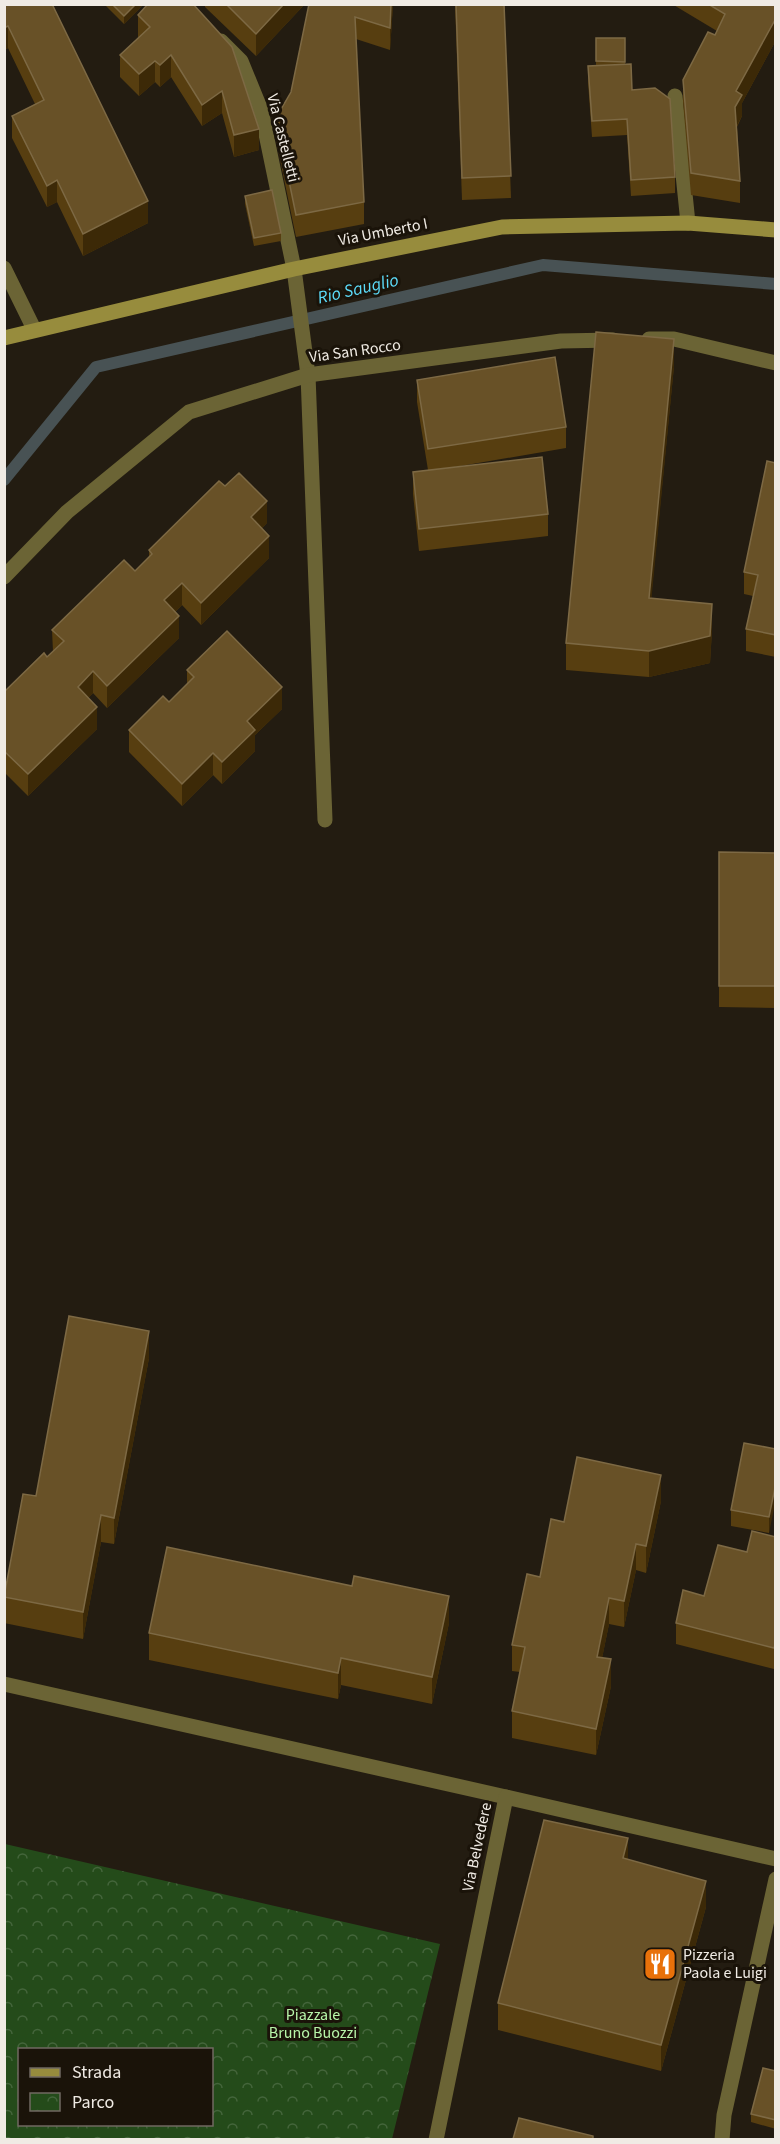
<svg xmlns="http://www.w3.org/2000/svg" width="780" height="2144" font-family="'Source Sans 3',sans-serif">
<defs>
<pattern id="park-crowns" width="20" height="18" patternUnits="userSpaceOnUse" patternTransform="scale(1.5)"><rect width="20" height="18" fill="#244b1a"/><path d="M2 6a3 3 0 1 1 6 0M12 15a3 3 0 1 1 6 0" fill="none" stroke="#44653b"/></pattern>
</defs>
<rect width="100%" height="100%" fill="#231c11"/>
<path fill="url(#park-crowns)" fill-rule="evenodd" d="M 5,1844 L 440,1944 L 392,2139 L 5,2139 ZM 20,2050 L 212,2050 L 212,2124 L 20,2124 Z"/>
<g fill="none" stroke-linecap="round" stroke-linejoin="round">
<polyline stroke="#485254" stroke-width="12" points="4,480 96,367 543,265 776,284"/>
<g stroke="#6b6435" stroke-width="15">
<polyline points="675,96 688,223"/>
<polyline points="294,269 308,375 325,820"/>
</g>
<g stroke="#6b6435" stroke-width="15">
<polyline points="221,41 241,61 261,110 294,269"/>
<polyline points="4,268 34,329"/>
<polyline points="649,339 674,339 776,363"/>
<polyline points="4,577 67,512 189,412 308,375 561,341 613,340"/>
<polyline points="4,1684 506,1797"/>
<polyline points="436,2140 506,1797 776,1859"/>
<polyline points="722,2140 724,2115 776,1879"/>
</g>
<polyline stroke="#978c3d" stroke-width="15" points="4,338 294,269 502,227 688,223 776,230"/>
</g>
<g fill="#573e10">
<polygon points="4,4 148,223 83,256 57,202 47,207 12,138 12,116 35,104 8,48 4,50"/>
<polygon points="104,4 144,4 124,24"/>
<polygon points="193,4 259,150 234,157 222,113 202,126 171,77 160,87 155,82 139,96 120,77 120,55 139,38 138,37 138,15"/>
<polygon points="205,4 305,4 256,56 205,7"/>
<polygon points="309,4 393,4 390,50 356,39 364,202 364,224 296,237 276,140 276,118 291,92"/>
<polygon points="455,4 504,4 511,198 462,200"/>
<polygon points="672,4 776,4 776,40 742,103 742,116 737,127 740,181 740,203 691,195 683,102 683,80 715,35 717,31"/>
<polygon points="596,38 625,38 625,64 632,90 675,177 675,193 631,196 627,135 592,137 588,82 588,66 596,66"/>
<polygon points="245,196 281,233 281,241 254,246 245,204"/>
<polygon points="674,366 651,598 712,630 710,663 649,677 566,670 566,643"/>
<polygon points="417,380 566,427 566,448 449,468 548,514 548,536 419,551 413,494 413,472 428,470 417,402"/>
<polygon points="776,463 776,657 746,651 746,629 753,596 744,594 744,572"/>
<polygon points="267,523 262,528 269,558 201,625 182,605 175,612 179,638 107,708 93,693 88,698 97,729 28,796 4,772 4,692 53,652 52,630 135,571 149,557 149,550"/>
<polygon points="187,670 282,709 255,735 255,751 222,784 213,775 182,806 129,752 129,730 169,702 187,684"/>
<polygon points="719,852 776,853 776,1008 719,1007"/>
<polygon points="149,1358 114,1544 101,1542 83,1639 4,1623 4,1597 36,1496"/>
<polygon points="776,1449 769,1533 731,1526 731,1510"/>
<polygon points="661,1501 646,1573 636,1570 624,1627 609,1624 602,1658 611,1686 596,1755 512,1738 512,1711 520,1672 512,1671 512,1645 564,1522"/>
<polygon points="776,1537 776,1663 774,1669 676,1644 676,1623 704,1596 747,1552"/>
<polygon points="449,1623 432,1704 341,1685 338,1699 149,1660 149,1633"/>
<polygon points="628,1859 706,1907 661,2071 498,2030 498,2003"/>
<polygon points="776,2071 776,2129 751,2122 751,2114"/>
</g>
<g fill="#3c2907">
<polygon points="136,4 144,4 124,24 124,16"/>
<polygon points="284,4 305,4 256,56 256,34"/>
<polygon points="391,4 393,4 390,50 390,28"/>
<polygon points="776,18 776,40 742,103 742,116 735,129 736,91"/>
<polygon points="8,26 8,48 4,50 4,28"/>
<polygon points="171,55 171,77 160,87 160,65"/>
<polygon points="155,61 155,82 139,96 139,74"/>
<polygon points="222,91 222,113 202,126 202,105"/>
<polygon points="259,129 259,150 234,157 234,135"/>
<polygon points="57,180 57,202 47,207 47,186"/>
<polygon points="148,201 148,223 83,256 83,234"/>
<polygon points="674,339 674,366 649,624 649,598"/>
<polygon points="267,501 267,523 251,538 251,517"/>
<polygon points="269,536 269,558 201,625 201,603"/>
<polygon points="182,583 182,605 164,622 164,600"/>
<polygon points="712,604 712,630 710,663 649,677 649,651"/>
<polygon points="179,616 179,638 107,708 107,686"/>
<polygon points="93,671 93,693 78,709 78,687"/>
<polygon points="282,687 282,709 255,735 255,751 222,784 222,762 247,721"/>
<polygon points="97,707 97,729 28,796 28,774"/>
<polygon points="213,753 213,775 182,806 182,784"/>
<polygon points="149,1331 149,1358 114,1544 114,1518"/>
<polygon points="661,1475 661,1501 646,1573 646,1546"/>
<polygon points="776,1483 776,1499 769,1533 769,1517"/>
<polygon points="101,1515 101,1542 83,1639 83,1612"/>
<polygon points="636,1544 636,1570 624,1627 624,1601"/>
<polygon points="449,1596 449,1623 432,1704 432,1677"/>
<polygon points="609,1598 609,1624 597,1683 597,1657"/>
<polygon points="776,1641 776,1663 774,1669 774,1648"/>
<polygon points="341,1658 341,1685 338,1699 338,1673"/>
<polygon points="611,1659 611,1686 596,1755 596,1729"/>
<polygon points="628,1838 628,1864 623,1858"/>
<polygon points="706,1881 706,1907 661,2071 661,2045"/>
</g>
<g fill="#685127" stroke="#7d6944" stroke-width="1.5">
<polygon points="4,4 52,4 148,201 83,234 57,180 47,186 12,116 44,100 8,26 4,28"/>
<polygon points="112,4 136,4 124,16"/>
<polygon points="148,4 193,4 232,47 259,129 234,135 222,91 202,105 171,55 160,65 155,61 139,74 120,55 150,27 138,15"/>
<polygon points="226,4 284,4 256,34"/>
<polygon points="309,4 391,4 390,28 355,17 364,202 296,215 276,118 291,92"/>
<polygon points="456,4 504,4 511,176 462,178"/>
<polygon points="708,4 776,4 776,18 736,91 742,95 735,107 740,181 691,173 683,80 708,32 715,35 725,14"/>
<polygon points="596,38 625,38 625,62 596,61"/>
<polygon points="631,64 632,90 655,88 670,99 675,177 631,180 627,119 592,121 588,66"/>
<polygon points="272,190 281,233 254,238 245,196"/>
<polygon points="596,332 674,339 649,598 712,604 710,636 649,651 566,643"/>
<polygon points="555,357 566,427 428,449 417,380"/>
<polygon points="542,457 548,514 419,529 413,472"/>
<polygon points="767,461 776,463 776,635 746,629 758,575 744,572"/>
<polygon points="239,473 267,501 251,517 269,536 201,603 182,583 164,600 179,616 107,686 93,671 78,687 97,707 28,774 4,751 4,692 44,653 47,657 64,641 52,630 124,560 135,571 152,554 149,550 219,481 225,486"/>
<polygon points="227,631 282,687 247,721 255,730 222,762 213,753 182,784 129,730 163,696 169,702 194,677 187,670"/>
<polygon points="719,852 776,853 776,986 719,986"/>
<polygon points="69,1316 149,1331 114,1518 101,1515 83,1612 4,1597 23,1494 36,1496"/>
<polygon points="744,1443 776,1449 776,1483 769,1517 731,1510"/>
<polygon points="577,1457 661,1475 646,1546 636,1544 624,1601 609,1598 597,1657 611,1659 596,1729 512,1711 525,1647 512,1645 527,1574 540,1577 551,1519 564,1522"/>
<polygon points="752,1531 776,1537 776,1641 774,1648 676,1623 683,1590 704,1596 718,1545 747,1552"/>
<polygon points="167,1547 352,1586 354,1576 449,1596 432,1677 341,1658 338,1673 149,1633"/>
<polygon points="544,1820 628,1838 623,1858 706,1881 661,2045 498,2003"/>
<polygon points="763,2068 776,2071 776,2120 751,2114"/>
<polygon points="519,2118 593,2136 593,2139 513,2139"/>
</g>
<defs>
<g id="restaurant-square" transform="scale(1.725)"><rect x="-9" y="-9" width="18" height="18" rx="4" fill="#e8710a" stroke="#1a1309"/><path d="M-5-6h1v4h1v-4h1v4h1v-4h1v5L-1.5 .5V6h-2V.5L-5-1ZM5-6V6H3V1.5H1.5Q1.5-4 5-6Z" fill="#fff"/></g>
</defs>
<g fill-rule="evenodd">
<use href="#restaurant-square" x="660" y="1964"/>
</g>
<g text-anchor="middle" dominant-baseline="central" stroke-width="6" stroke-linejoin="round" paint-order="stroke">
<g font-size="16" fill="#f0ebe4" stroke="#1a1309">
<text transform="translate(283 138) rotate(76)">Via Castelletti</text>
<text transform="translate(383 232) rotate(-11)">Via Umberto I</text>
<text transform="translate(355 351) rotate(-8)">Via San Rocco</text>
<text transform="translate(477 1847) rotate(-78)">Via Belvedere</text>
</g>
<g font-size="16" fill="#f0ebe4" stroke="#1a1309" text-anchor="start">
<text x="683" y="1955">Pizzeria<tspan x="683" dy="18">Paola e Luigi</tspan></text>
</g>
<g font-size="16" fill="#b7f5a9" stroke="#1a1309">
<text x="313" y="2015">Piazzale<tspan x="313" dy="18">Bruno Buozzi</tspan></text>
</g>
<g font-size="18" font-style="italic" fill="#5cdbf9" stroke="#1a1309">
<text transform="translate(358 289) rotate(-13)">Rio Sauglio</text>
</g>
</g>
<rect width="780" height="2144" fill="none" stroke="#f0ebe4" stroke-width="12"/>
<rect x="18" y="2048" width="195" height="78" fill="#1a1309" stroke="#706961" stroke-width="1.5"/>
<rect x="30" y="2068" width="30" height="9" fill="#978c3d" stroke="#706961" stroke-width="1.5"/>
<text x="72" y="2078" font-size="18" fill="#f0ebe4">Strada</text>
<rect x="30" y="2093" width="30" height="18" fill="url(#park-crowns)" stroke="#706961" stroke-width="1.5"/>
<text x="72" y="2108" font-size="18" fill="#f0ebe4">Parco</text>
</svg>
